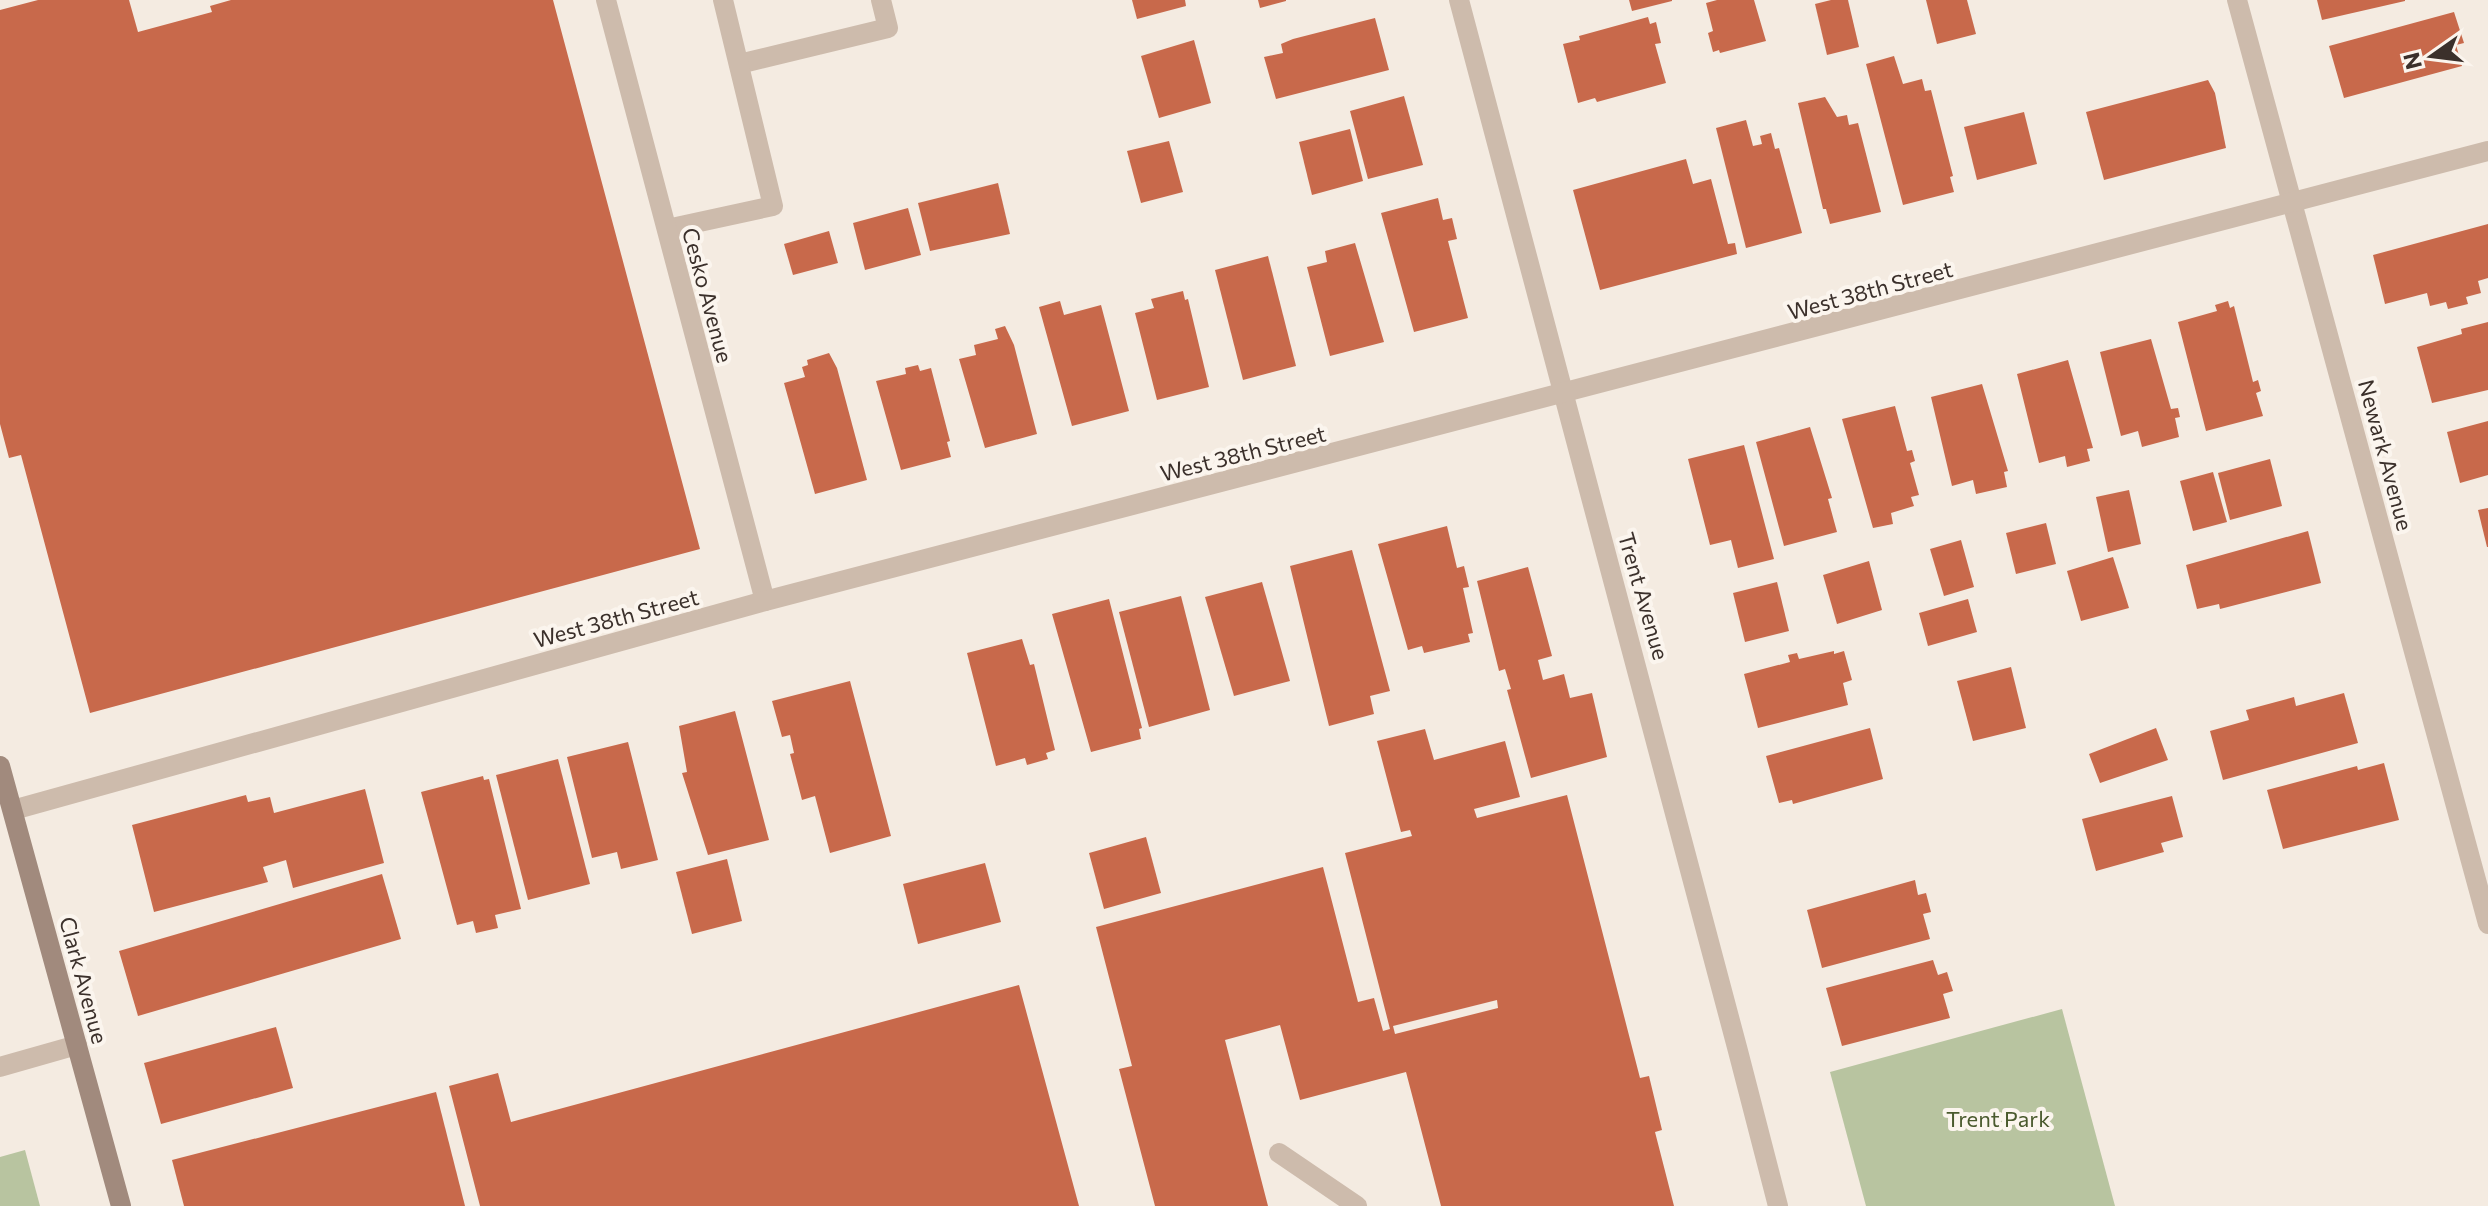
<svg xmlns="http://www.w3.org/2000/svg" width="2488" height="1206" font-family="Commissioner,sans-serif">
<rect width="100%" height="100%" fill="#f4ebe1"/>
<g fill="#b8c4a0">
<polygon points="2062,1009 2115,1206 1866,1206 1830,1072"/>
<polygon points="25,1150 40,1206 0,1206 0,1157"/>
</g>
<g fill="#c8694b" fill-rule="evenodd">
<polygon points="38,0 129,0 138,32 212,12 210,6 231,0 553,0 700,549 90,713 21,455 9,458 0,424 0,10"/>
<polygon points="1132,0 1185,0 1186,6 1137,19"/>
<polygon points="1258,0 1286,0 1286,1 1260,8"/>
<polygon points="1629,0 1672,0 1672,1 1632,11"/>
<polygon points="1717,0 1754,0 1766,41 1720,53 1719,50 1713,52 1708,33 1713,31 1706,3"/>
<polygon points="1831,0 1848,0 1859,47 1827,55 1815,4"/>
<polygon points="1926,0 1967,0 1976,34 1937,44"/>
<polygon points="2317,0 2405,0 2405,1 2322,20"/>
<polygon points="2454,12 2464,43 2456,45 2462,66 2344,98 2329,46"/>
<polygon points="1648,17 1650,24 1656,22 1661,43 1655,44 1666,83 1597,102 1595,98 1578,103 1563,44 1580,40 1579,36"/>
<polygon points="1375,18 1389,70 1276,99 1264,57 1283,53 1281,44 1293,39"/>
<polygon points="1194,40 1211,103 1159,118 1141,56"/>
<polygon points="1894,56 1903,84 1922,79 1925,91 1931,90 1953,176 1950,177 1954,192 1903,205 1866,64"/>
<polygon points="2208,80 2215,93 2226,148 2104,180 2086,112"/>
<polygon points="1404,96 1423,165 1368,179 1350,111"/>
<polygon points="1825,97 1837,117 1847,115 1849,125 1858,123 1881,212 1830,224 1826,209 1823,209 1798,103"/>
<polygon points="2024,112 2037,164 1977,180 1964,127"/>
<polygon points="1746,120 1753,146 1762,144 1760,136 1771,133 1775,149 1779,148 1802,233 1746,248 1716,128"/>
<polygon points="1350,129 1363,181 1312,195 1299,142"/>
<polygon points="1169,141 1183,192 1141,203 1127,151"/>
<polygon points="1686,159 1693,184 1711,179 1728,244 1735,243 1737,254 1600,290 1573,190"/>
<polygon points="998,183 1010,234 930,251 918,203"/>
<polygon points="1438,198 1443,220 1452,218 1457,239 1448,241 1468,318 1414,332 1381,213"/>
<polygon points="908,208 921,255 865,270 853,223"/>
<polygon points="2488,224 2488,278 2478,281 2481,293 2466,297 2468,304 2448,309 2446,302 2430,306 2427,293 2385,304 2373,255"/>
<polygon points="829,231 838,263 793,275 784,244"/>
<polygon points="1355,243 1384,342 1330,356 1307,267 1327,262 1325,251"/>
<polygon points="1268,256 1296,366 1243,380 1215,270"/>
<polygon points="1183,291 1185,300 1188,299 1209,387 1157,400 1135,313 1154,308 1151,299"/>
<polygon points="1060,301 1064,315 1101,305 1129,411 1072,426 1039,307"/>
<polygon points="2228,301 2230,308 2234,306 2253,382 2258,380 2261,391 2256,393 2263,416 2206,431 2178,322 2217,311 2215,305"/>
<polygon points="2488,322 2488,390 2432,403 2417,347 2462,334 2461,329"/>
<polygon points="1005,326 1014,345 1037,434 985,448 959,359 976,355 974,345 998,339 995,329"/>
<polygon points="2151,339 2171,409 2178,408 2180,417 2175,418 2179,437 2142,447 2138,431 2121,436 2100,352"/>
<polygon points="829,353 837,368 867,480 815,494 784,383 805,377 802,367 808,365 807,360"/>
<polygon points="2068,360 2093,448 2087,449 2090,461 2067,467 2065,456 2039,463 2017,374"/>
<polygon points="918,365 920,371 931,368 950,441 947,442 951,457 901,470 876,381 906,374 905,368"/>
<polygon points="1982,384 2008,471 2004,472 2007,487 1976,494 1973,480 1952,486 1931,397"/>
<polygon points="1895,406 1907,451 1912,450 1915,461 1910,463 1919,495 1911,497 1914,506 1891,513 1893,524 1873,528 1842,419"/>
<polygon points="2488,421 2488,475 2460,483 2447,432"/>
<polygon points="1810,427 1832,498 1828,499 1837,532 1784,546 1756,442"/>
<polygon points="1744,445 1774,559 1738,568 1731,540 1710,545 1688,459"/>
<polygon points="2270,459 2282,506 2230,520 2218,473"/>
<polygon points="2213,472 2227,522 2193,531 2180,481"/>
<polygon points="2129,490 2141,544 2108,552 2096,497"/>
<polygon points="2488,508 2488,547 2487,547 2478,510"/>
<polygon points="2046,523 2056,564 2016,574 2006,533"/>
<polygon points="1447,526 1457,568 1464,566 1469,587 1463,588 1473,633 1468,634 1470,642 1424,653 1422,646 1408,650 1378,544"/>
<polygon points="2308,531 2321,583 2220,609 2219,604 2197,609 2186,565"/>
<polygon points="1961,540 1974,587 1944,596 1930,549"/>
<polygon points="1352,550 1390,691 1370,696 1374,714 1329,726 1290,566"/>
<polygon points="2113,557 2129,608 2081,621 2067,571"/>
<polygon points="1869,561 1882,610 1837,624 1823,575"/>
<polygon points="1528,567 1552,656 1538,660 1543,680 1564,674 1570,698 1592,693 1607,757 1531,778 1507,690 1511,689 1505,669 1499,671 1477,581"/>
<polygon points="1262,582 1290,681 1234,696 1205,597"/>
<polygon points="1777,582 1789,631 1745,642 1733,593"/>
<polygon points="1181,596 1210,710 1149,727 1119,612"/>
<polygon points="1109,599 1142,728 1139,729 1141,739 1091,752 1052,614"/>
<polygon points="1968,599 1977,632 1928,646 1919,613"/>
<polygon points="1022,639 1030,665 1034,664 1055,750 1046,753 1048,759 1027,765 1025,758 996,766 967,653"/>
<polygon points="1834,651 1834,654 1844,651 1852,680 1843,683 1848,705 1758,728 1744,674 1790,662 1788,655 1797,653 1799,659"/>
<polygon points="2011,667 2026,728 1973,741 1957,681"/>
<polygon points="850,681 891,836 830,853 815,796 802,800 790,754 794,753 790,735 782,737 772,701"/>
<polygon points="2344,693 2358,743 2223,780 2210,731 2249,720 2246,710 2294,697 2296,706"/>
<polygon points="735,711 769,840 708,855 682,773 687,772 679,726"/>
<polygon points="1870,728 1883,779 1793,804 1792,800 1779,803 1766,756"/>
<polygon points="2156,728 2168,760 2100,783 2089,754"/>
<path d="M 1425,729 L 1434,760 L 1505,741 L 1520,797 L 1474,809 L 1477,818 L 1567,795 L 1640,1078 L 1649,1076 L 1662,1130 L 1655,1132 L 1674,1206 L 1441,1206 L 1406,1072 L 1300,1100 L 1280,1025 L 1225,1040 L 1268,1206 L 1155,1206 L 1119,1069 L 1132,1066 L 1096,927 L 1323,867 L 1358,1002 L 1374,998 L 1383,1031 L 1390,1029 L 1345,853 L 1412,836 L 1410,830 L 1401,832 L 1377,741 ZM 1497,1000 L 1498,1008 L 1395,1034 L 1393,1026 Z"/>
<polygon points="628,742 658,860 621,869 617,852 592,858 567,757"/>
<polygon points="558,759 590,884 528,900 496,775"/>
<polygon points="2384,763 2399,820 2283,849 2267,790 2357,766 2358,770"/>
<polygon points="483,776 484,780 489,779 521,909 495,915 498,928 476,933 473,921 457,925 421,792"/>
<polygon points="365,789 384,863 293,888 286,860 263,867 268,882 154,912 132,825 246,795 248,802 270,797 274,813"/>
<polygon points="2172,796 2183,837 2161,843 2164,852 2096,871 2082,819"/>
<polygon points="1146,837 1161,893 1104,909 1089,853"/>
<polygon points="727,859 742,921 692,934 676,872"/>
<polygon points="985,863 1001,922 918,944 903,884"/>
<polygon points="382,874 401,939 138,1016 119,951"/>
<polygon points="1915,880 1918,895 1926,893 1931,912 1923,914 1930,939 1822,968 1807,910"/>
<polygon points="1933,960 1938,975 1947,972 1953,991 1943,994 1950,1018 1842,1046 1826,988"/>
<polygon points="1019,985 1079,1206 480,1206 449,1086 498,1073 511,1122"/>
<polygon points="276,1027 293,1088 161,1124 144,1063"/>
<polygon points="436,1092 465,1206 184,1206 172,1160"/>
</g>
<g fill="none" stroke-linecap="round" stroke-linejoin="round">
<g stroke="#cdbbac" stroke-width="20">
<polyline points="739,64 888,28 881,0"/>
<polyline points="667,229 773,206 723,0"/>
<polyline points="1279,1153 1357,1206"/>
</g>
<g stroke="#cdbbac" stroke-width="20">
<polyline points="606,0 765,601"/>
<path d="M 1459,0 C 1564,402 1675,803 1778,1206"/>
<polyline points="2237,0 2488,924"/>
<polyline points="13,810 765,601 2488,151"/>
<polyline points="0,1067 77,1045"/>
</g>
<polyline stroke="#a18a7d" stroke-width="20" points="0,766 121,1206"/>
</g>
<g text-anchor="middle" dominant-baseline="central" stroke-width="8" stroke-linejoin="round" paint-order="stroke">
<g font-size="22" fill="#3b302b" stroke="#fbf5ee">
<text transform="translate(1870 290) rotate(-15)">West 38th Street</text>
<text transform="translate(708 295) rotate(75)">Cesko Avenue</text>
<text transform="translate(1243 453) rotate(-14)">West 38th Street</text>
<text transform="translate(2386 455) rotate(75)">Newark Avenue</text>
<text transform="translate(1644 596) rotate(74)">Trent Avenue</text>
<text transform="translate(616 618) rotate(-15)">West 38th Street</text>
<text transform="translate(84 980) rotate(75)">Clark Avenue</text>
</g>
<g font-size="22" fill="#4a5a2e" stroke="#fbf5ee">
<text x="1998" y="1118">Trent Park</text>
</g>
</g>
<g transform="translate(2432 56) rotate(256)" stroke="#fbf5ee" stroke-width="6" paint-order="stroke">
<path d="M0-6L14 30L0 20L-14 30Z" fill="#3b302b"/>
<text y="-12" font-size="22" font-weight="bold" text-anchor="middle" fill="#3b302b">N</text>
</g>
</svg>
